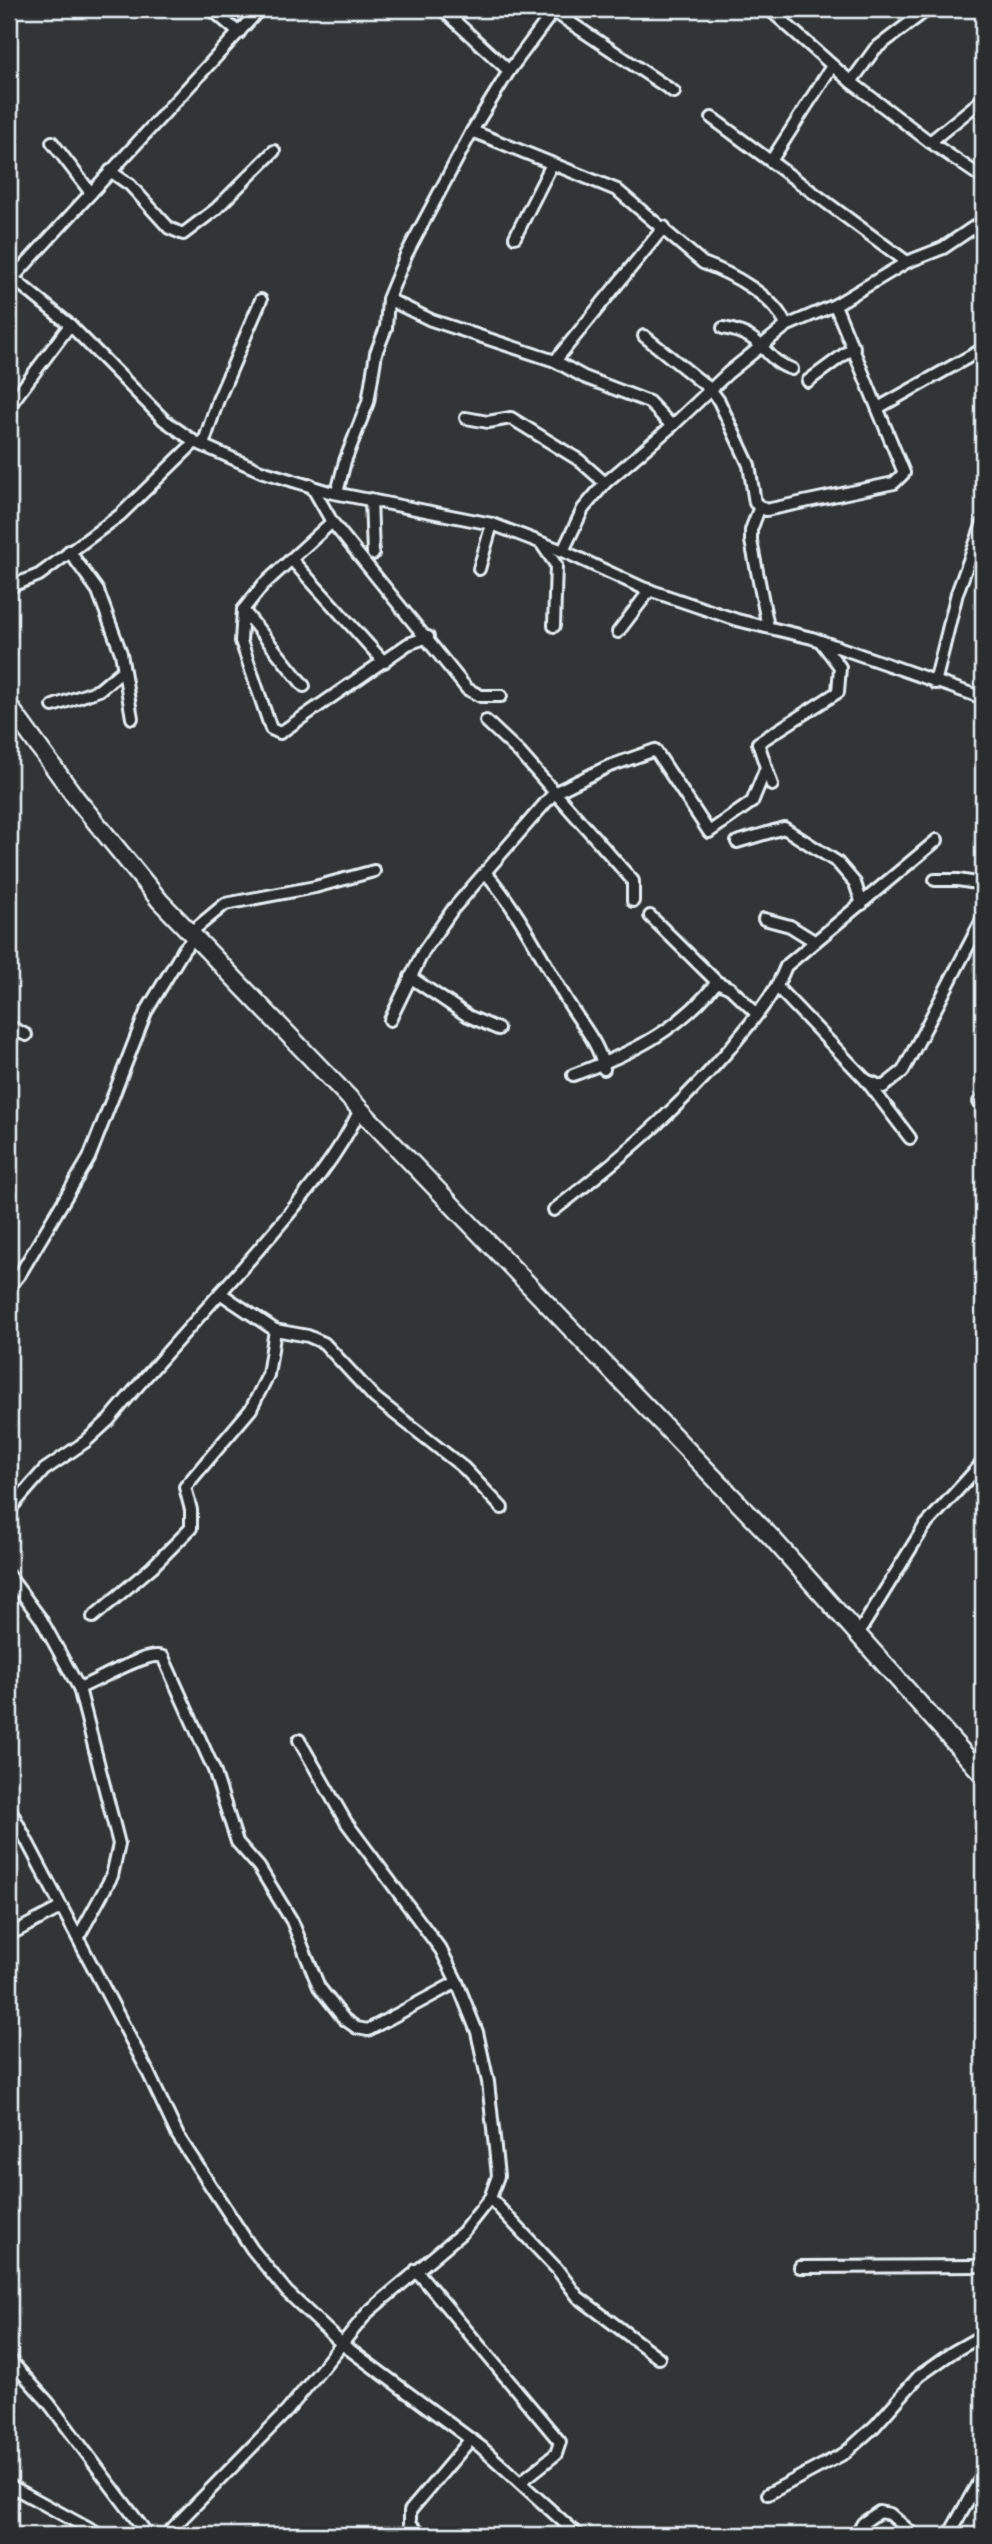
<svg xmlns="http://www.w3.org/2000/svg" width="992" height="2544" font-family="Mali,sans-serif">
<rect width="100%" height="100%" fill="#323536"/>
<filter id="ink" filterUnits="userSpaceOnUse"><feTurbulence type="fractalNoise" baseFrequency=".0143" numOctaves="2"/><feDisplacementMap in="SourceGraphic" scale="14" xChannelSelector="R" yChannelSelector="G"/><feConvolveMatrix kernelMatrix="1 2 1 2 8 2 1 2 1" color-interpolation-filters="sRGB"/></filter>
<g filter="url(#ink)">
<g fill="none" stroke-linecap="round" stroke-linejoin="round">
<g stroke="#e8f1f8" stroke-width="16">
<g id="street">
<polyline points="211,9 239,33"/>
<polyline points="442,9 509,71"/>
<polyline points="769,9 851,82 930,142"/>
<polyline points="553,11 674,92"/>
<polyline points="851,82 875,49 928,9"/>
<polyline points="983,99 930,142 983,178"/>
<polyline points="712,118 907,262"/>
<path d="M 472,131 L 617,190 L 703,263 C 731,273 776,297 786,326"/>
<polyline points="52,142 91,193"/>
<polyline points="771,161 832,66"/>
<polyline points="110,171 130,185 169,228 183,234 216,209 274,151"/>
<polyline points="515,237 551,166"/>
<polyline points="9,275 70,325 164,420 195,442 261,471 329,492 492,524 563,551 643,588 737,620 812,638 983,698"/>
<polyline points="13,278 260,9"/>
<polyline points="388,299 406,255 472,131 509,71 555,9"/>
<path d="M 723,328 C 767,335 762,360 792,369"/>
<polyline points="644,336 710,389 719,401 749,465 755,503 766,510 894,483 904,473 835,305"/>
<polyline points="555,361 664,227"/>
<polyline points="808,381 854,347"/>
<polyline points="10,405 70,325"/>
<polyline points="878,408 983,349"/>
<polyline points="466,418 488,422 511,418 579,460 605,483"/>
<polyline points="203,445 218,400 261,300"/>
<polyline points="311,485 332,522 467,689 481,696 501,696"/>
<polyline points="337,493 345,461 368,402 376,353 386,328 388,299 431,320 555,361 584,377 649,402 672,426 728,373 786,326 835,305 907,262 943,248 983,221"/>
<polyline points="371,499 373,554"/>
<polyline points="759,509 751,530 751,541 768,627"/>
<polyline points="332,522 263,585 243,610 241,641 271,729 280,733 408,644 428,637"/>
<polyline points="541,543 556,565 554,626"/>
<polyline points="69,551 98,591 121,653 132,718"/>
<polyline points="563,551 583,509 605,483 672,426"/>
<polyline points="291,559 384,662"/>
<polyline points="479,569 492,524"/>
<polyline points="9,587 39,575 120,515 195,442"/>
<polyline points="243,610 304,686"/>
<polyline points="618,632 650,590"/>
<polyline points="935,683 957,593 983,523"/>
<polyline points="53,706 99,690 123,670"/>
<polyline points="486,721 520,753 633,881 633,901"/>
<polyline points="772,785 758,743 838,692 840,667 821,642"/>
<polyline points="737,842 784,828 837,862 855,883 862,904"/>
<path d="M 485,872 C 519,911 540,955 566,999 C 580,1023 599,1042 604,1069"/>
<polyline points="935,880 958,880 983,884"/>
<polyline points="650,916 717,982"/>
<polyline points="764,919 790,926 814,941"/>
<polyline points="190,933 225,904 315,887 374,871"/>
<polyline points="410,977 468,1016 498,1029"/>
<polyline points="778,988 866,1080 910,1138"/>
<polyline points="390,1020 423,952 453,909 554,793 607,767 655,750 709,832 752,802 766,768"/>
<polyline points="9,1026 26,1035"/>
<path d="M 573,1075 C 630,1054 680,1030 717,982 L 730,988 L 757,1014"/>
<polyline points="866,1080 883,1087 903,1071 983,918"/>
<polyline points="979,1102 983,1105"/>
<path d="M 554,1210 C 625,1155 694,1096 749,1025 C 764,1006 777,989 786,966 L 937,840"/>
<polyline points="9,1287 20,1274 89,1158 146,1012 184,949 195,937"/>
<polyline points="275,1330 308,1336 324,1343 375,1398 464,1468 502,1508"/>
<path d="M 9,1510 L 44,1470 L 85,1442 L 109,1420 C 161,1357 218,1297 271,1235 C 305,1195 338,1156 361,1108"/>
<polyline points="9,1576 41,1619 79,1688 119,1844 112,1876 79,1936"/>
<polyline points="93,1617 152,1567 191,1528 191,1510 185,1487 251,1409 268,1375 275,1330 220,1293"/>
<polyline points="858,1634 924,1527 983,1462"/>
<path d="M 79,1688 C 98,1681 147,1650 163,1657 L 214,1770 L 237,1842 L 259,1867 L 292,1921 L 319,1987 L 344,2019 L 357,2028 L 368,2030 L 457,1982"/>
<polyline points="9,1807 147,2070 178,2136 252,2249 287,2292 342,2344 481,2447 578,2535"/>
<polyline points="9,1935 62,1907"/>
<polyline points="490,2198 557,2269 578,2297 659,2358"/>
<polyline points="800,2267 983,2266"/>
<polyline points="416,2270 560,2442 556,2454 522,2481"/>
<polyline points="9,2359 48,2402 148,2535"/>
<polyline points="9,2485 100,2535"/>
<polyline points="768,2494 845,2453 875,2426 919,2376 953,2352 983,2335"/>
<polyline points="166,2535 287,2411 368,2312 463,2232 490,2198 498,2176 488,2082 477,2032 457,1982 441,1950 346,1822 299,1740"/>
<polyline points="421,2535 410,2523 410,2511 471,2439"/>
<polyline points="856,2535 863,2523 879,2512 890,2514 914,2535"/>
<polyline points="949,2535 983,2474"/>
</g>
</g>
<g stroke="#e8f1f8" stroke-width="21">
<polyline id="secondary" points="9,706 76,798 160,901 772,1538 983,1775"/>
</g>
<use href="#street" stroke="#2a2d2e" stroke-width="10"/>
<use href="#secondary" stroke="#2a2d2e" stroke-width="16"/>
</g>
</g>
<rect width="992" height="2544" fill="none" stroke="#2a2d2e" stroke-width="35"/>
<rect x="18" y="18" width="957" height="2509" fill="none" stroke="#e8f1f8" stroke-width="2.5" filter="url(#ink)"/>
</svg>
